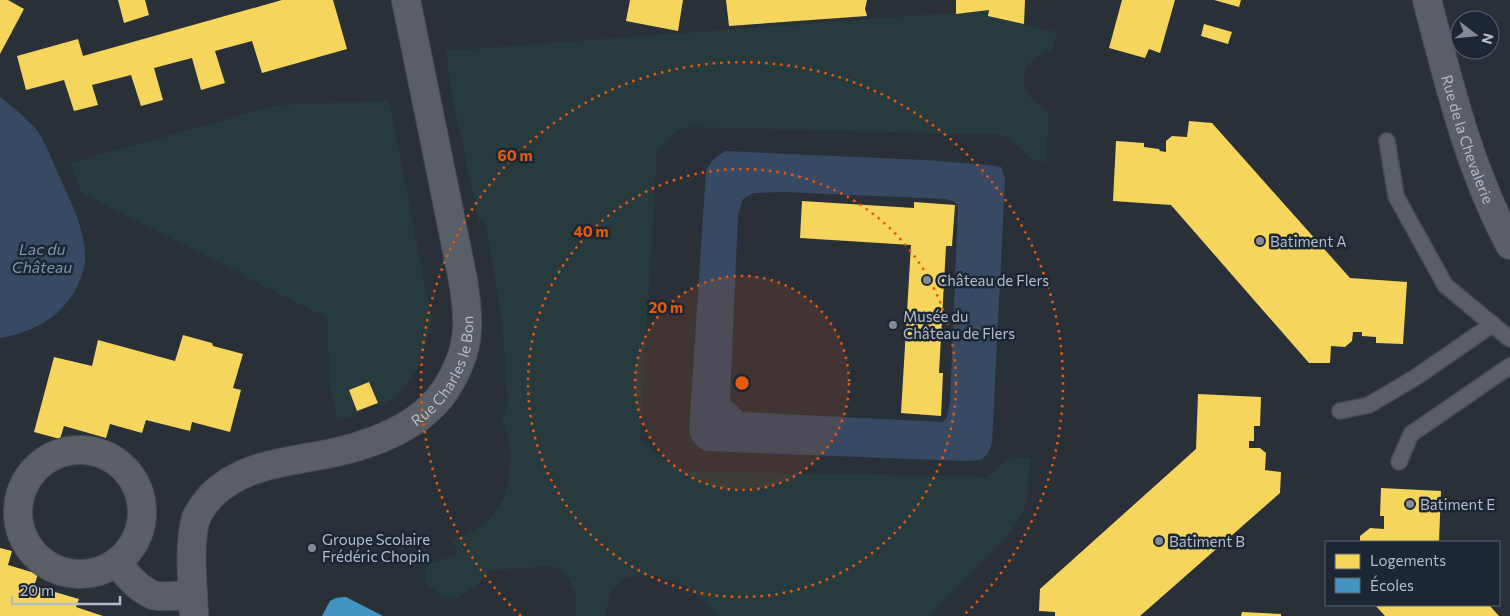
<svg xmlns="http://www.w3.org/2000/svg" width="1510" height="616" font-family="Commissioner,sans-serif">
<rect width="100%" height="100%" fill="#2a3038"/>
<g fill="#273a3e">
<path d="M 989,10 L 988,16 L 1057,32 L 1051,50 C 1015,61 1016,97 1049,111 L 1046,162 L 1033,160 L 1008,138 L 999,135 L 693,127 L 677,130 L 657,152 L 640,440 L 682,471 L 987,477 L 1012,456 L 1030,458 L 1027,501 L 1023,511 L 1010,533 L 929,616 L 719,616 L 691,588 L 655,576 L 639,575 L 626,578 L 611,592 L 604,616 L 575,616 L 576,595 L 567,575 L 553,566 L 491,570 L 474,588 L 452,600 L 441,596 L 426,583 L 426,564 L 458,555 L 452,539 L 461,537 L 485,525 L 502,501 L 508,486 L 510,453 L 507,432 L 502,420 L 508,402 L 502,320 L 485,220 L 479,221 L 452,95 L 446,51 Z"/>
<polygon points="389,101 432,321 418,368 405,387 396,396 380,407 369,382 349,390 359,415 337,420 330,384 327,318 82,193 70,163 277,105"/>
</g>
<g fill="#384963" fill-rule="evenodd">
<path d="M 0,97 C 12,106 26,118 37,130 C 45,141 54,165 60,178 C 71,202 84,228 85,254 C 86,263 83,272 80,280 C 66,315 35,332 0,338 Z"/>
<path d="M 726,151 L 925,160 L 988,165 L 1001,167 L 1005,179 L 992,443 L 988,454 L 981,460 L 965,461 L 706,451 C 696,446 691,442 689,431 L 706,171 C 711,161 716,156 726,151 ZM 783,192 L 945,199 L 953,201 L 958,207 L 950,402 L 947,417 L 942,422 L 743,412 L 730,400 L 738,215 L 743,199 L 754,193 Z"/>
</g>
<g fill="#f6d55c">
<polygon points="0,0 8,0 24,9 0,54"/>
<polygon points="118,0 145,0 149,15 124,23"/>
<polygon points="282,0 333,0 347,49 262,73 252,41 215,51 225,83 201,90 192,58 154,68 163,100 141,106 131,75 92,85 98,105 74,111 64,80 26,90 17,56 78,39 83,56"/>
<polygon points="630,0 683,0 678,31 626,21"/>
<polygon points="726,0 867,0 865,9 867,16 729,26"/>
<polygon points="956,0 1025,0 1024,24 988,16 989,10 956,14"/>
<polygon points="1122,0 1175,0 1160,53 1149,49 1145,58 1109,48"/>
<polygon points="1214,0 1241,0 1239,7"/>
<polygon points="1204,24 1232,32 1228,44 1201,36"/>
<polygon points="1189,121 1212,123 1350,278 1407,282 1403,344 1376,343 1376,337 1362,336 1362,332 1353,332 1352,341 1345,347 1331,346 1330,363 1309,363 1171,205 1113,201 1116,141 1144,143 1144,147 1159,149 1160,151 1166,152 1166,141 1172,136 1187,137"/>
<polygon points="802,201 914,208 914,202 955,205 952,246 946,246 939,373 943,373 941,416 901,413 911,245 800,238"/>
<polygon points="183,335 212,343 213,346 243,354 233,388 241,390 230,432 192,422 190,431 146,420 142,433 110,424 106,438 64,426 60,439 34,432 54,357 92,366 98,340 175,361"/>
<polygon points="369,382 378,403 357,411 349,390"/>
<polygon points="1198,394 1261,397 1260,426 1254,426 1254,441 1249,441 1249,448 1260,448 1266,453 1265,470 1281,472 1280,493 1140,616 1055,616 1055,612 1039,611 1040,589 1196,449"/>
<polygon points="1381,488 1441,491 1439,542 1360,542 1360,536 1370,528 1384,529 1384,516 1380,516"/>
<polygon points="0,548 12,551 8,565 38,574 34,586 79,599 76,607 103,616 0,616"/>
<polygon points="1375,605 1489,605 1499,616 1385,616"/>
<polygon points="1242,612 1281,614 1281,616 1241,616"/>
</g>
<polygon fill="#4393c3" points="343,597 346,597 383,616 322,616 330,601 336,598"/>
<g fill="none" stroke-linecap="round" stroke-linejoin="round">
<g stroke="#484c53" stroke-width="18">
<g id="service">
<polyline points="1387,141 1396,196 1445,285 1510,339"/>
<polyline points="1340,411 1369,405 1416,377 1493,324"/>
<polyline points="1399,462 1411,434 1510,366"/>
</g>
</g>
<g stroke="#484c53" stroke-width="30">
<g id="minor">
<path id="s1" d="M 1427,0 C 1449,84 1469,168 1510,245"/>
<circle cx="80" cy="512" r="62"/>
<path d="M 117,563 C 127,575 138,589 153,595 C 162,598 183,595 193,595"/>
<path id="s2" d="M 194,616 C 193,588 188,544 196,518 C 199,510 206,502 211,496 C 246,461 296,462 341,451 C 382,441 423,424 446,389 C 471,350 470,323 463,280 L 406,0"/>
</g>
</g>
<use href="#service" stroke="#5a5e66" stroke-width="15"/>
<use href="#minor" stroke="#5a5e66" stroke-width="28"/>
</g>
<circle cx="742" cy="383" r="107" fill="#e8590c" fill-opacity=".12"/>
<g fill="none" stroke="#e8590c" stroke-width="2.5" stroke-dasharray="2.5 5">
<circle cx="742" cy="383" r="107"/>
<circle cx="742" cy="383" r="214"/>
<path d="M521 616A321 321 0 1 1 963 616"/>
</g>
<g fill="#848b96" stroke="#1d2633" stroke-width="2">
<circle cx="1260" cy="241" r="5"/>
<circle cx="927" cy="280" r="5"/>
<circle cx="893" cy="325" r="5"/>
<circle cx="1410" cy="504" r="5"/>
<circle cx="1159" cy="541" r="5"/>
<circle cx="312" cy="548" r="5"/>
</g>
<g text-anchor="middle" dominant-baseline="central" stroke-width="5" stroke-linejoin="round" paint-order="stroke">
<g font-size="15" fill="#b4bcc9" stroke="#1d2633">
<text stroke="none"><textPath href="#s1" startOffset="145">Rue de la Chevalerie</textPath></text>
<text stroke="none"><textPath href="#s2" startOffset="405">Rue Charles le Bon</textPath></text>
</g>
<g font-size="15" fill="#b4bcc9" stroke="#1d2633" text-anchor="start">
<text x="1270" y="241">Batiment A</text>
<text x="937" y="280">Château de Flers</text>
<text x="903" y="316">Musée du<tspan x="903" dy="17">Château de Flers</tspan></text>
<text x="1420" y="504">Batiment E</text>
<text x="322" y="539">Groupe Scolaire<tspan x="322" dy="17">Frédéric Chopin</tspan></text>
<text x="1169" y="541">Batiment B</text>
</g>
<g font-size="16" font-style="italic" fill="#7c92b1" stroke="#1d2633">
<text x="42" y="248">Lac du<tspan x="42" dy="18">Château</tspan></text>
</g>
</g>
<circle cx="742" cy="383" r="8" fill="#e8590c" stroke="#1d2633" stroke-width="2.5"/>
<g font-size="15" text-anchor="middle" font-weight="bold" fill="#e8590c" stroke="#1d2633" stroke-width="5" stroke-linejoin="round" paint-order="stroke">
<text x="515" y="161">60 m</text>
<text x="591" y="237">40 m</text>
<text x="666" y="313">20 m</text>
</g>
<rect x="1325" y="541" width="175" height="65" fill="#1d2633" stroke="#59626f"/>
<rect x="1335" y="554" width="25" height="15" fill="#f6d55c" stroke="#59626f"/>
<text x="1370" y="566" font-size="15" fill="#b4bcc9">Logements</text>
<rect x="1335" y="578" width="25" height="15" fill="#4393c3" stroke="#59626f"/>
<text x="1370" y="591" font-size="15" fill="#b4bcc9">Écoles</text>
<g transform="translate(1475 35) rotate(106)"><circle r="24" fill="#1d2633" stroke="#59626f"/>
<path d="M0-4L9 19L0 12L-9 19Z" fill="#848b96"/>
<text y="-8" font-size="14" font-weight="bold" text-anchor="middle" fill="#b4bcc9">N</text>
</g>
<path d="M12 596v8h108v-8" fill="none" stroke="#b4bcc9" stroke-width="2.5"/>
<text x="20" y="596" font-size="15" fill="#b4bcc9" stroke="#1d2633" stroke-width="4" paint-order="stroke">20 m</text>
</svg>
